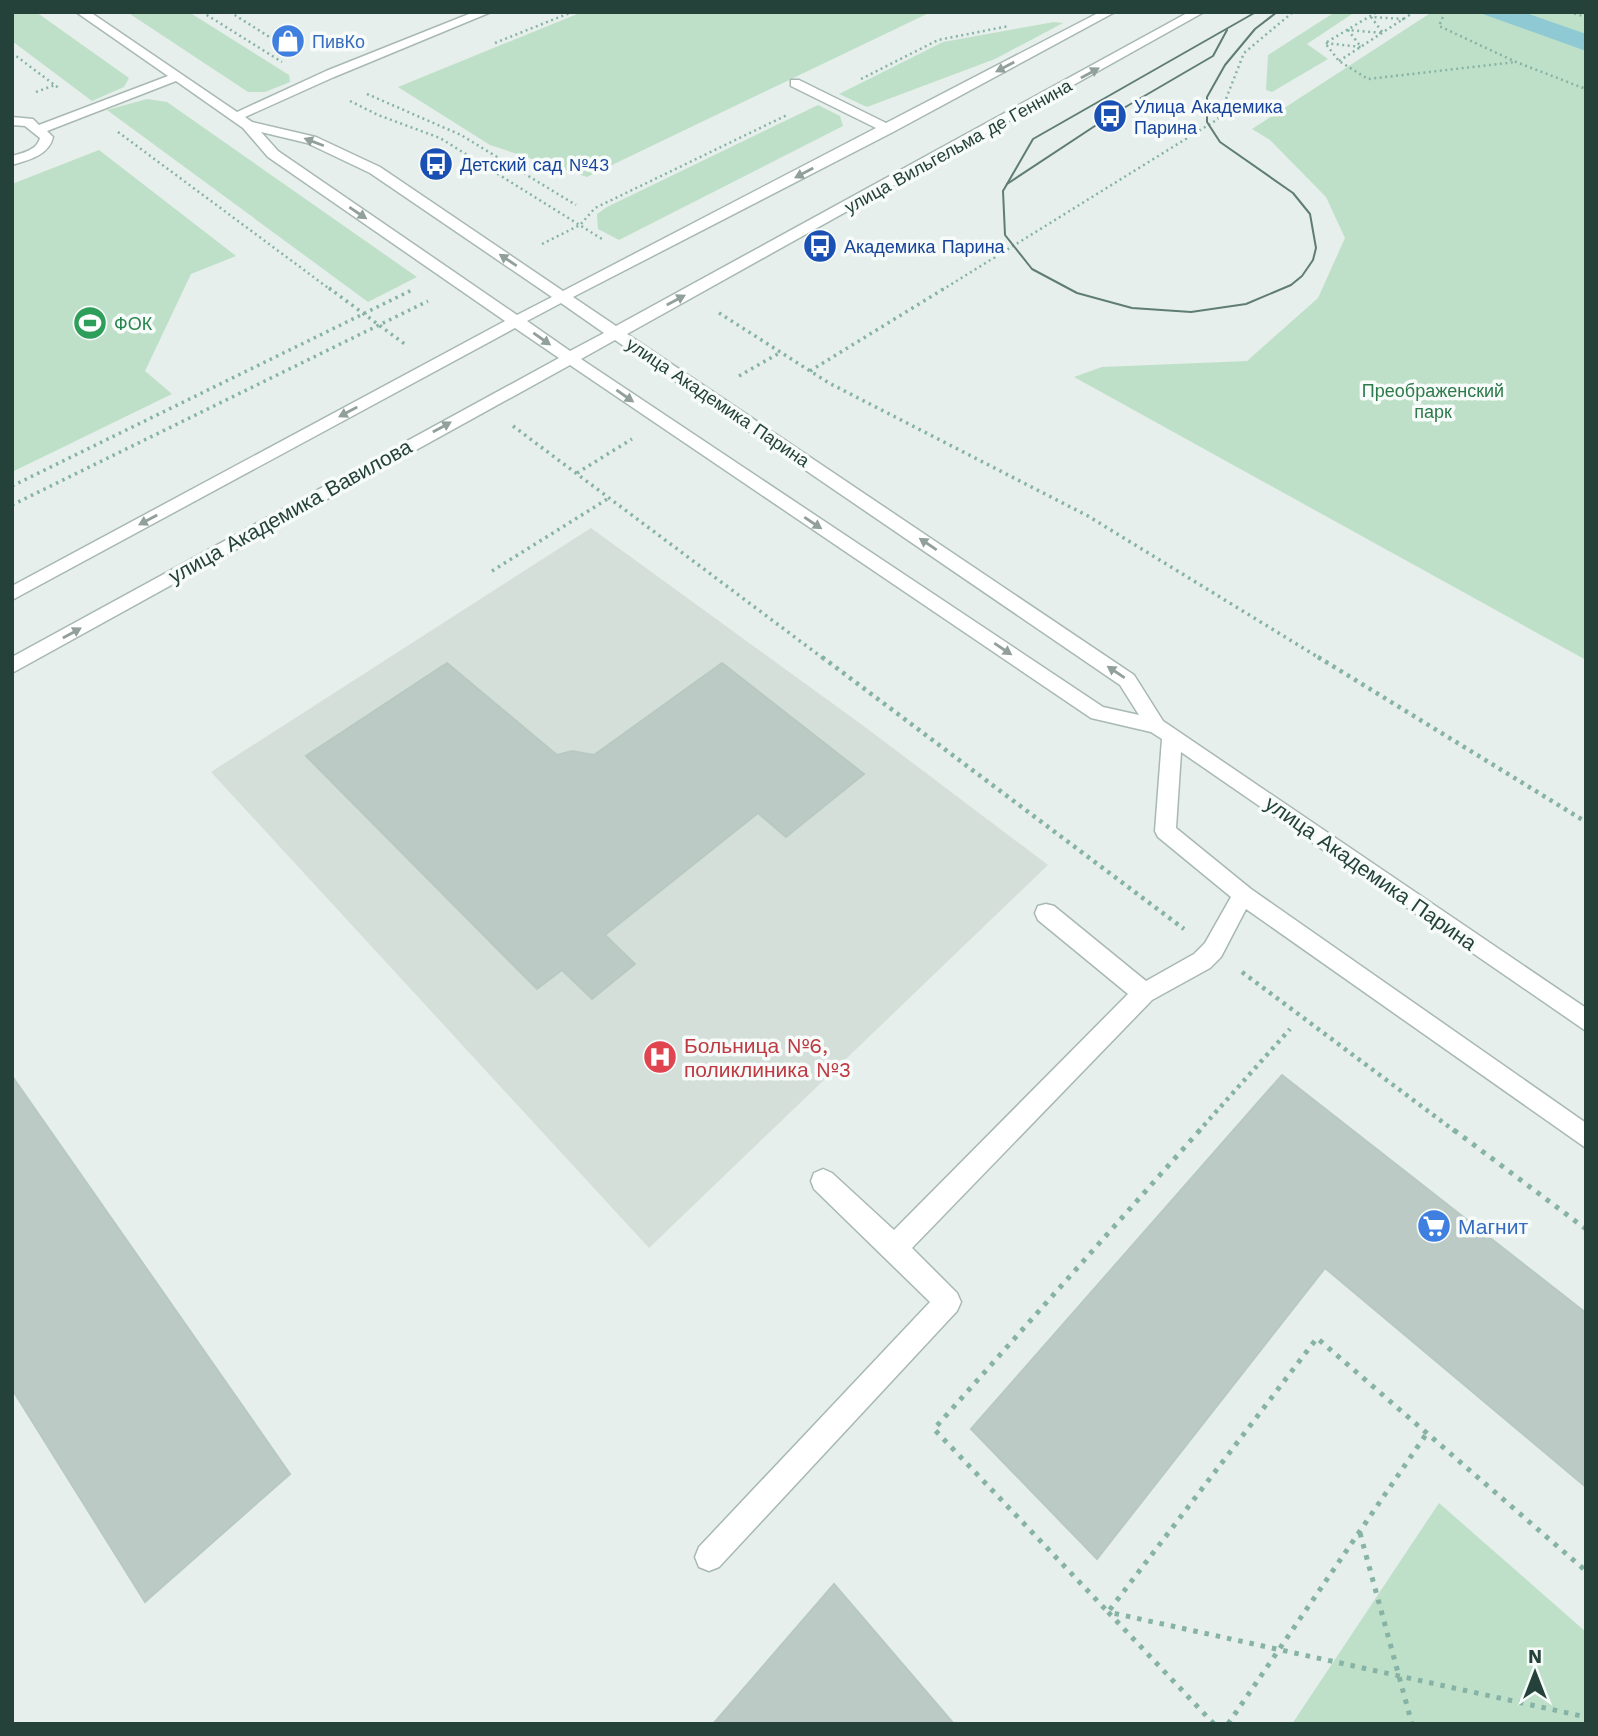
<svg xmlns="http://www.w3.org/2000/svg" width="1598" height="1736" font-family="'Work Sans',sans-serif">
<rect width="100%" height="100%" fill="#e6efeb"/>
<polygon fill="#d4dfda" points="591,528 865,727 1048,865 649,1248 211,772"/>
<g fill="#bfe0c8">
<polygon points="12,12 36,12 129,78 124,87 92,101 12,41"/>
<polygon points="127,12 189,12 289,75 290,82 265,92 248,92"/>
<polygon points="582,12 931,12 587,177 490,145 398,87"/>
<polygon points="1335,12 1355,12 1307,44 1328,59 1272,92 1266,90 1268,55"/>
<polygon points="1432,12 1586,12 1586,660 1074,377 1102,367 1247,361 1318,298 1345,238 1326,197 1270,140 1252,129"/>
<polygon points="1054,22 1063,23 995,59 867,107 839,94 943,42"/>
<polygon points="147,99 167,102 417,277 368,302 107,110"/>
<polygon points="818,105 840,116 843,126 619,240 598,229 597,214 607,207"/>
<polygon points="99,150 236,256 191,274 145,371 172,394 12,472 12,184"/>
<polygon points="1439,1503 1586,1632 1586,1724 1292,1724"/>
</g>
<polygon fill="#8ec9d4" points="1477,12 1523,12 1586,34 1586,51"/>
<g fill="#bbcac4" stroke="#b8c9c2" stroke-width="2">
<polygon points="447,663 557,755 572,751 594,755 722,663 864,774 786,837 758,813 605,935 635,964 592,999 562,970 537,989 306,756"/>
<polygon points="1282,1075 1586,1313 1586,1487 1325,1268 1097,1559 971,1429"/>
<polygon points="12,1076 290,1474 145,1602 12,1389"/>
<polygon points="834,1584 954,1724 713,1724"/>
</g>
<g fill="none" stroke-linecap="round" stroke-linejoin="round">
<g stroke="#a8b8b2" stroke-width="3">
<path id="minor" d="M 76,12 L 90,12 L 237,112 L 326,71 L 474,12 L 491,12 L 334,77 L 245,117 L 252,122 L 316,137 L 380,167 L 563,291 L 876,128 L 791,86 L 791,80 L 799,80 L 886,123 L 1100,12 L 1115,12 L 893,132 L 573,297 L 616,326 L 1189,12 L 1204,12 L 627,334 L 1134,675 L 1163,721 L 1586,1008 L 1586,1031 L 1181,752 L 1176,828 L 1251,889 L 1586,1123 L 1586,1148 L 1246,909 L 1221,957 L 1210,968 L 1152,1000 L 912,1248 L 957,1293 L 961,1302 L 957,1311 L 719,1567 L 709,1571 L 699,1567 L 695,1557 L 699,1547 L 930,1302 L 814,1189 L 811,1181 L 814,1173 L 823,1169 L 832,1173 L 894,1230 L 1128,994 L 1038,920 L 1035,913 L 1038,906 L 1046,904 L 1054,906 L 1146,981 L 1194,954 L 1205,943 L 1231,897 L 1158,837 L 1155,831 L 1162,739 L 1151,732 L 1091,718 L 570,365 L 12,673 L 12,657 L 559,358 L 515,328 L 12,600 L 12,586 L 505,321 L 268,157 L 243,128 L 176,81 L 47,131 L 53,137 C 49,155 29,160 12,165 L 12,156 C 23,153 37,150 40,138 L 25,126 L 12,125 L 12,117 L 33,119 L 39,125 L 168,76 ZM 261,132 L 307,143 L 370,173 L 552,297 L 517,315 L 278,151 ZM 561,303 L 604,333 L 570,351 L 527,321 ZM 615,340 L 1120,685 L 1139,715 L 1103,707 L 581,359 Z"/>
</g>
<g stroke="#86b3a5" stroke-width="2.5" stroke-dasharray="2 3.5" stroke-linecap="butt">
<polyline points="202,12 282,62"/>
<polyline points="230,12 298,55"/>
<polyline points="1445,12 1439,26 1516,62 1586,89"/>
<polyline points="1569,12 1586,17"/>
<polyline points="1404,19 1371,17 1383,33 1348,30 1361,47 1325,43 1339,61 1368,79 1516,62"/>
<polyline points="1327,42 1377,12"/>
<polyline points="495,43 572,12"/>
<polyline points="12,53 60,89"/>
<polyline points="1339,61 1414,12"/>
<polyline points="861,79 938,40 1009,26"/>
<polyline points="36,92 55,85"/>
<polyline points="367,94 461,135 576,205"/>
<polyline points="350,101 378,115 440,138 602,239"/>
<polyline points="118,132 331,290"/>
<polyline points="542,244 580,225 595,208 787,115"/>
<polyline points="942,290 1218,119 1244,53 1293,12"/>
</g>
<g stroke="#86b3a5" stroke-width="3.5" stroke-dasharray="2.5 4.5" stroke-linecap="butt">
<polyline points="329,288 406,345"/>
<polyline points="719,313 829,383 1088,516 1321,659"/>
<polyline points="810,371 945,288"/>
<polyline points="739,376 781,352"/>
<polyline points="513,426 824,659"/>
<polyline points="577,473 632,439"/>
<polyline points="12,486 414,289"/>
<polyline points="12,505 428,301"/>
<polyline points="492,571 609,498"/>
</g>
<g stroke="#86b3a5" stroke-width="4.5" stroke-dasharray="3.5 5" stroke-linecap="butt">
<polyline points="822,657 1184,929"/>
<polyline points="1318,657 1586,822"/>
<polyline points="1242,972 1456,1132"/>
<polyline points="1198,1132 1290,1029"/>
</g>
<g stroke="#86b3a5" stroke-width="5" stroke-dasharray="4.5 7" stroke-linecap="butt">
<polyline points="1200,1130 934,1429 1108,1612 1317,1338 1586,1571"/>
<polyline points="1454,1130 1586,1229"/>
<polyline points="1360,1533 1412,1724"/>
<polyline points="1214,1724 1108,1612 1586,1717"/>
<polyline points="1228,1724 1427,1433"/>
</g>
<use href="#minor" fill="#fff" fill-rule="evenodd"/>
<g stroke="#5f7d75" stroke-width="2">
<polyline points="1256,12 1033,139 1003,191 1005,235 1032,269 1077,293 1132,308 1191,312 1246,304 1291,285 1302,276 1313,260 1316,248 1310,214 1293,193 1220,142 1207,122 1207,97 1225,65 1255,29 1277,12"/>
<polyline points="1007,184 1110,116 1213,56 1227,30"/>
</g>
</g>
<defs><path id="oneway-solid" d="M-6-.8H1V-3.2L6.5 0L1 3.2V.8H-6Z" transform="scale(1.75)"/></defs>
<g fill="#92a09c">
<use href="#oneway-solid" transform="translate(1005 67) rotate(152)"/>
<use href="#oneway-solid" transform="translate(1090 73) rotate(-29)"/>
<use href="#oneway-solid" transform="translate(314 142) rotate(-159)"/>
<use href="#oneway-solid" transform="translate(804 173) rotate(152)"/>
<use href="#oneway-solid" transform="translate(358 213) rotate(34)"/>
<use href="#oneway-solid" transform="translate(508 260) rotate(-146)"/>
<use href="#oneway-solid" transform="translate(676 300) rotate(-28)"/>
<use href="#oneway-solid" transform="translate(542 339) rotate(35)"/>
<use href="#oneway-solid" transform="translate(625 396) rotate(35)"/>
<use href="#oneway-solid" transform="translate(348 412) rotate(152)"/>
<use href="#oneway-solid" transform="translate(442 427) rotate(-29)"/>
<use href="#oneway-solid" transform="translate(148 520) rotate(152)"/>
<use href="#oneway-solid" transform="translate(813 523) rotate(34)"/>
<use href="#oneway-solid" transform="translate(928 544) rotate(-146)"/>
<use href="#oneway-solid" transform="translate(72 633) rotate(-29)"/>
<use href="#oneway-solid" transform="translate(1003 649) rotate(34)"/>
<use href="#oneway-solid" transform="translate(1116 672) rotate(-146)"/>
</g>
<defs>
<g id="shop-disc" transform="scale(1.75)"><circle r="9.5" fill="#3f7fe0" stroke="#f7fbf9"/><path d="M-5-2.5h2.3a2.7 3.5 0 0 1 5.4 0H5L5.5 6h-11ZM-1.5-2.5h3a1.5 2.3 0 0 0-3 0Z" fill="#fff"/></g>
<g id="bus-disc" transform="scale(1.75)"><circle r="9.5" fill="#1a4fb4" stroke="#f7fbf9"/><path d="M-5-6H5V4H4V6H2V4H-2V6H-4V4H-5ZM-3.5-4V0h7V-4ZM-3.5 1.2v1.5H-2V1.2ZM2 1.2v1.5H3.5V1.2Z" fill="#fff"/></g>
<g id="stadium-disc" transform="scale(1.75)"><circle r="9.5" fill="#2e9e5b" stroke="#f7fbf9"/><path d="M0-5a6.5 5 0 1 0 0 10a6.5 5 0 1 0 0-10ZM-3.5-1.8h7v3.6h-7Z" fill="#fff"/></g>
<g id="hospital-disc" transform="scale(1.75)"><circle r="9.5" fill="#e0444e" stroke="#f7fbf9"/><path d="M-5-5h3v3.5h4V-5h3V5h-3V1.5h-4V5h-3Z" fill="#fff"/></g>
<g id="supermarket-disc" transform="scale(1.75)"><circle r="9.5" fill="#3f7fe0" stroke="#f7fbf9"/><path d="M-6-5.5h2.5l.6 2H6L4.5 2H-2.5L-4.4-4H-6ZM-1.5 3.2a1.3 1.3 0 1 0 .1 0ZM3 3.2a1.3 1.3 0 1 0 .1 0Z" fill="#fff"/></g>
</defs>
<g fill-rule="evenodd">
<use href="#shop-disc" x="288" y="41"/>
<use href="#bus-disc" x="1110" y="116"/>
<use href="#bus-disc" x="436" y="164"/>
<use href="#bus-disc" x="820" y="246"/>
<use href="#stadium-disc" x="90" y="323"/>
<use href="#hospital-disc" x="660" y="1057"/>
<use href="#supermarket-disc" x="1434" y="1226"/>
</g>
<g text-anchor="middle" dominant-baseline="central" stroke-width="7" stroke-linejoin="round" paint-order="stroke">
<g font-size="18" fill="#366cbe" stroke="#f7fbf9" text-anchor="start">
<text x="312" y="41">ПивКо</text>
</g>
<g font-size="18" fill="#164399" stroke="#f7fbf9" text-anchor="start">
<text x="1134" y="106">Улица Академика<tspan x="1134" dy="21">Парина</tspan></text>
<text x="460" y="164">Детский сад №43</text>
<text x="844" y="246">Академика Парина</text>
</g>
<g font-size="18" fill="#24423a" stroke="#f7fbf9">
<text transform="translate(958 146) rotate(-29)">улица Вильгельма де Геннина</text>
<text transform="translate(718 402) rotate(34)">улица Академика Парина</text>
</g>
<g font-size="18" fill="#27864d" stroke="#f7fbf9" text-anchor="start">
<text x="114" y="323">ФОК</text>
</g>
<g font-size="18" fill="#2d7a4b" stroke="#f7fbf9">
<text x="1433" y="390">Преображенский<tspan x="1433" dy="21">парк</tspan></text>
</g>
<g font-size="21" fill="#24423a" stroke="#f7fbf9">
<text transform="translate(290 511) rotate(-29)">улица Академика Вавилова</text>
<text transform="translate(1371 873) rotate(35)">улица Академика Парина</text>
</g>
<g font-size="21" fill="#be3a42" stroke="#f7fbf9" text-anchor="start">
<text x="684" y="1045">Больница №6,<tspan x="684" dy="24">поликлиника №3</tspan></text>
</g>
<g font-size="21" fill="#366cbe" stroke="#f7fbf9" text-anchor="start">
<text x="1458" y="1226">Магнит</text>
</g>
</g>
<rect width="1598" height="1736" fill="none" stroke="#24423a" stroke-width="28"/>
<g transform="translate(1535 1673)" stroke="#f7fbf9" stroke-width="5" paint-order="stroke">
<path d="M0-5L12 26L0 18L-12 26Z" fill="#24423a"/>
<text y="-10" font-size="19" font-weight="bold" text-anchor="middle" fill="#24423a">N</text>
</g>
</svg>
